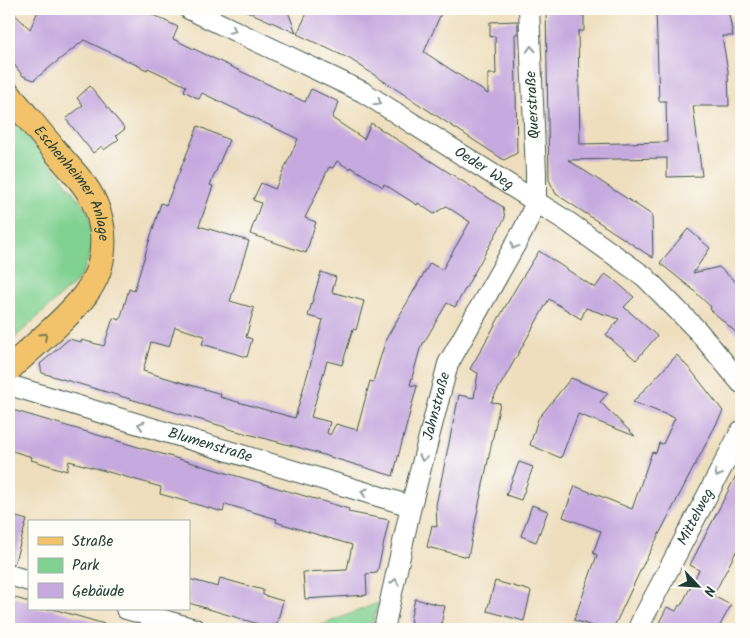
<svg xmlns="http://www.w3.org/2000/svg" width="750" height="638" font-family="Kalam,sans-serif">
<rect width="100%" height="100%" fill="#fdfcf7"/>
<filter id="ink" filterUnits="userSpaceOnUse"><feTurbulence type="fractalNoise" baseFrequency=".02" numOctaves="2"/><feDisplacementMap in="SourceGraphic" scale="10" xChannelSelector="R" yChannelSelector="G"/><feConvolveMatrix kernelMatrix="1 2 1 2 8 2 1 2 1" color-interpolation-filters="sRGB"/></filter>
<filter id="wash" filterUnits="userSpaceOnUse"><feTurbulence type="fractalNoise" baseFrequency=".0096" numOctaves="4" result="noise"/><feDisplacementMap in="SourceGraphic" scale="20" xChannelSelector="R" yChannelSelector="G"/><feGaussianBlur stdDeviation="1.12" result="paint"/><feColorMatrix in="noise" values="0 0 0 0 0 0 0 0 0 0 0 0 0 0 0 0 0 1.4 0 .05"/><feComposite in="paint" operator="in"/></filter>
<g filter="url(#wash)">
<rect width="100%" height="100%" fill="#eedebd"/>
<g fill="#81d192" stroke="#508763">
<polygon points="9,108 89,213 94,245 80,278 9,343"/>
<polygon points="378,603 371,629 312,629"/>
</g>
<g id="blocks">
<g fill="#c6a9df">
<polygon points="9,9 30,29 39,9 140,9 178,27 173,39 305,102 311,89 339,102 332,118 364,139 371,123 503,207 505,218 455,307 447,303 420,349 410,385 417,386 393,476 297,447 225,428 225,427 42,373 40,364 69,339 81,342 82,340 104,346 113,318 120,320 129,289 134,291 161,203 166,205 198,126 229,140 210,185 213,186 199,226 249,241 230,301 254,308 246,337 252,339 247,357 202,344 205,336 175,327 169,347 151,342 143,371 221,394 220,397 295,418 323,320 308,316 321,272 336,277 332,292 364,301 356,330 353,329 342,365 327,361 311,417 330,422 327,433 330,435 336,424 357,430 370,381 373,382 386,339 430,263 442,270 470,222 446,206 434,214 418,203 417,205 384,184 383,187 351,167 350,169 337,161 333,168 329,167 305,218 316,222 306,253 250,234 261,203 253,200 261,183 275,189 298,139 202,93 199,99 184,91 186,86 148,68 147,70 84,40 34,80 23,76 9,58"/>
<polygon points="242,9 287,9 296,33"/>
<polygon points="309,9 443,9 424,52 488,94 488,74 496,74 495,36 490,37 490,22 518,21 518,34 515,34 517,153 504,160 350,59 297,34"/>
<polygon points="546,9 584,9 584,31 578,31 580,144 667,142 666,101 659,101 656,9 728,9 733,36 722,36 728,71 729,106 693,106 702,176 667,177 667,158 568,160 652,215 653,258 556,194 549,180"/>
<polygon points="90,86 125,129 116,136 119,139 104,150 102,146 93,153 66,119 83,105 77,98"/>
<polygon points="688,229 710,248 693,273 719,267 741,287 741,337 710,309 711,307 692,289 660,263"/>
<polygon points="539,251 595,288 605,274 615,281 634,297 624,307 657,336 636,360 606,335 619,319 586,308 581,319 549,299 491,402 500,403 468,557 427,547 432,525 437,527 436,505 459,395 474,398 478,373 470,369 517,286"/>
<polygon points="677,355 694,374 723,411 641,569 613,629 601,629 574,620 597,555 593,553 601,531 563,517 575,486 632,509 652,452 656,453 659,443 663,444 675,418 633,402"/>
<polygon points="571,378 608,393 600,402 635,436 578,414 561,458 530,445 538,419"/>
<polygon points="9,409 349,509 348,512 389,520 377,573 366,574 367,595 305,599 303,572 347,570 352,545 276,522 277,519 225,504 223,512 160,494 161,487 91,467 69,461 67,471 31,460 32,457 9,450"/>
<polygon points="519,462 533,467 521,500 506,495"/>
<polygon points="741,466 741,542 713,596 731,605 718,629 656,629 667,607 676,611 679,605 681,606 699,570 690,565"/>
<polygon points="532,505 548,511 536,542 521,536"/>
<polygon points="9,515 27,520 14,564 9,563"/>
<polygon points="220,578 263,590 263,595 283,601 277,623 268,627 189,603 189,579 218,587"/>
<polygon points="495,581 531,591 524,621 487,611"/>
<polygon points="9,596 29,602 29,609 53,609 108,625 107,629 9,629"/>
<polygon points="415,599 445,606 440,629 411,629 412,622 410,621"/>
</g>
</g>
</g>
<g filter="url(#ink)">
<use href="#blocks" fill-opacity="0" stroke="#3e5549" stroke-width="1"/>
<g fill="none" stroke-linecap="round" stroke-linejoin="round">
<g stroke="#3e5549" stroke-width="22">
<g id="minor">
<path id="s1" d="M 189,9 L 363,92 L 568,222 L 645,277 L 698,331 L 741,383"/>
<path id="s2" d="M 9,385 L 411,506"/>
<polyline points="9,575 29,581"/>
<polyline points="126,609 195,629"/>
<path id="s3" d="M 384,629 L 411,506 L 448,364 L 524,229 L 536,202 L 536,173 L 529,9"/>
<path id="s4" d="M 638,629 L 641,622 L 741,431"/>
</g>
</g>
<g stroke="#3e5549" stroke-width="27">
<g id="major">
<path id="s5" d="M 9,95 C 25,114 41,134 57,153 C 66,164 76,174 84,185 C 108,218 110,262 85,295 C 66,320 32,347 9,369"/>
</g>
</g>
<use href="#minor" stroke="#fff" stroke-width="20"/>
<use href="#major" stroke="#f2c36a" stroke-width="25"/>
</g>
<defs><path id="oneway-chevron" d="M-2-3.5L2.5 0L-2 3.5" fill="none" stroke-width="1.6" stroke-linecap="round" stroke-linejoin="round" transform="scale(1.25)"/></defs>
<g stroke="#8f9e9a">
<use href="#oneway-chevron" transform="translate(233 30) rotate(26)"/>
<use href="#oneway-chevron" transform="translate(531 49) rotate(-93)"/>
<use href="#oneway-chevron" transform="translate(378 102) rotate(33)"/>
<use href="#oneway-chevron" transform="translate(514 246) rotate(119)"/>
<use href="#oneway-chevron" transform="translate(141 425) rotate(-163)"/>
<use href="#oneway-chevron" transform="translate(423 458) rotate(105)"/>
<use href="#oneway-chevron" transform="translate(718 474) rotate(118)"/>
<use href="#oneway-chevron" transform="translate(364 492) rotate(-163)"/>
<use href="#oneway-chevron" transform="translate(395 582) rotate(-78)"/>
</g>
<use stroke="#7e794c" href="#oneway-chevron" transform="translate(44 336) rotate(-43)"/>
</g>
<g text-anchor="middle" dominant-baseline="central" stroke-width="4" stroke-linejoin="round" paint-order="stroke">
<g font-size="15" fill="#1f3d34" stroke="#fdfcf7">
<text transform="translate(533 105) rotate(-93)">Querstraße</text>
<text stroke="none"><textPath href="#s1" startOffset="336">Oeder Weg</textPath></text>
<text stroke="none"><textPath href="#s5" startOffset="110">Eschenheimer Anlage</textPath></text>
<text stroke="none"><textPath href="#s3" startOffset="229">Jahnstraße</textPath></text>
<text stroke="none"><textPath href="#s2" startOffset="210">Blumenstraße</textPath></text>
<text stroke="none"><textPath href="#s4" startOffset="126">Mittelweg</textPath></text>
</g>
</g>
<rect width="750" height="638" fill="none" stroke="#fdfcf7" stroke-width="30"/>
<rect x="28" y="520" width="162" height="90" fill="#fdfcf7" stroke="#a4b0a9"/>
<rect x="38" y="537" width="25" height="8" fill="#f2c36a" stroke="#a4b0a9"/>
<text x="72" y="546" font-size="15" fill="#1f3d34">Straße</text>
<rect x="38" y="558" width="25" height="15" fill="#81d192" stroke="#a4b0a9"/>
<text x="72" y="570" font-size="15" fill="#1f3d34">Park</text>
<rect x="38" y="583" width="25" height="15" fill="#c6a9df" stroke="#a4b0a9"/>
<text x="72" y="596" font-size="15" fill="#1f3d34">Gebäude</text>
<g transform="translate(698 586) rotate(115)" stroke="#fdfcf7" stroke-width="4" paint-order="stroke">
<path d="M0-4L9 19L0 12L-9 19Z" fill="#1f3d34"/>
<text y="-8" font-size="14" font-weight="bold" text-anchor="middle" fill="#1f3d34">N</text>
</g>
</svg>
